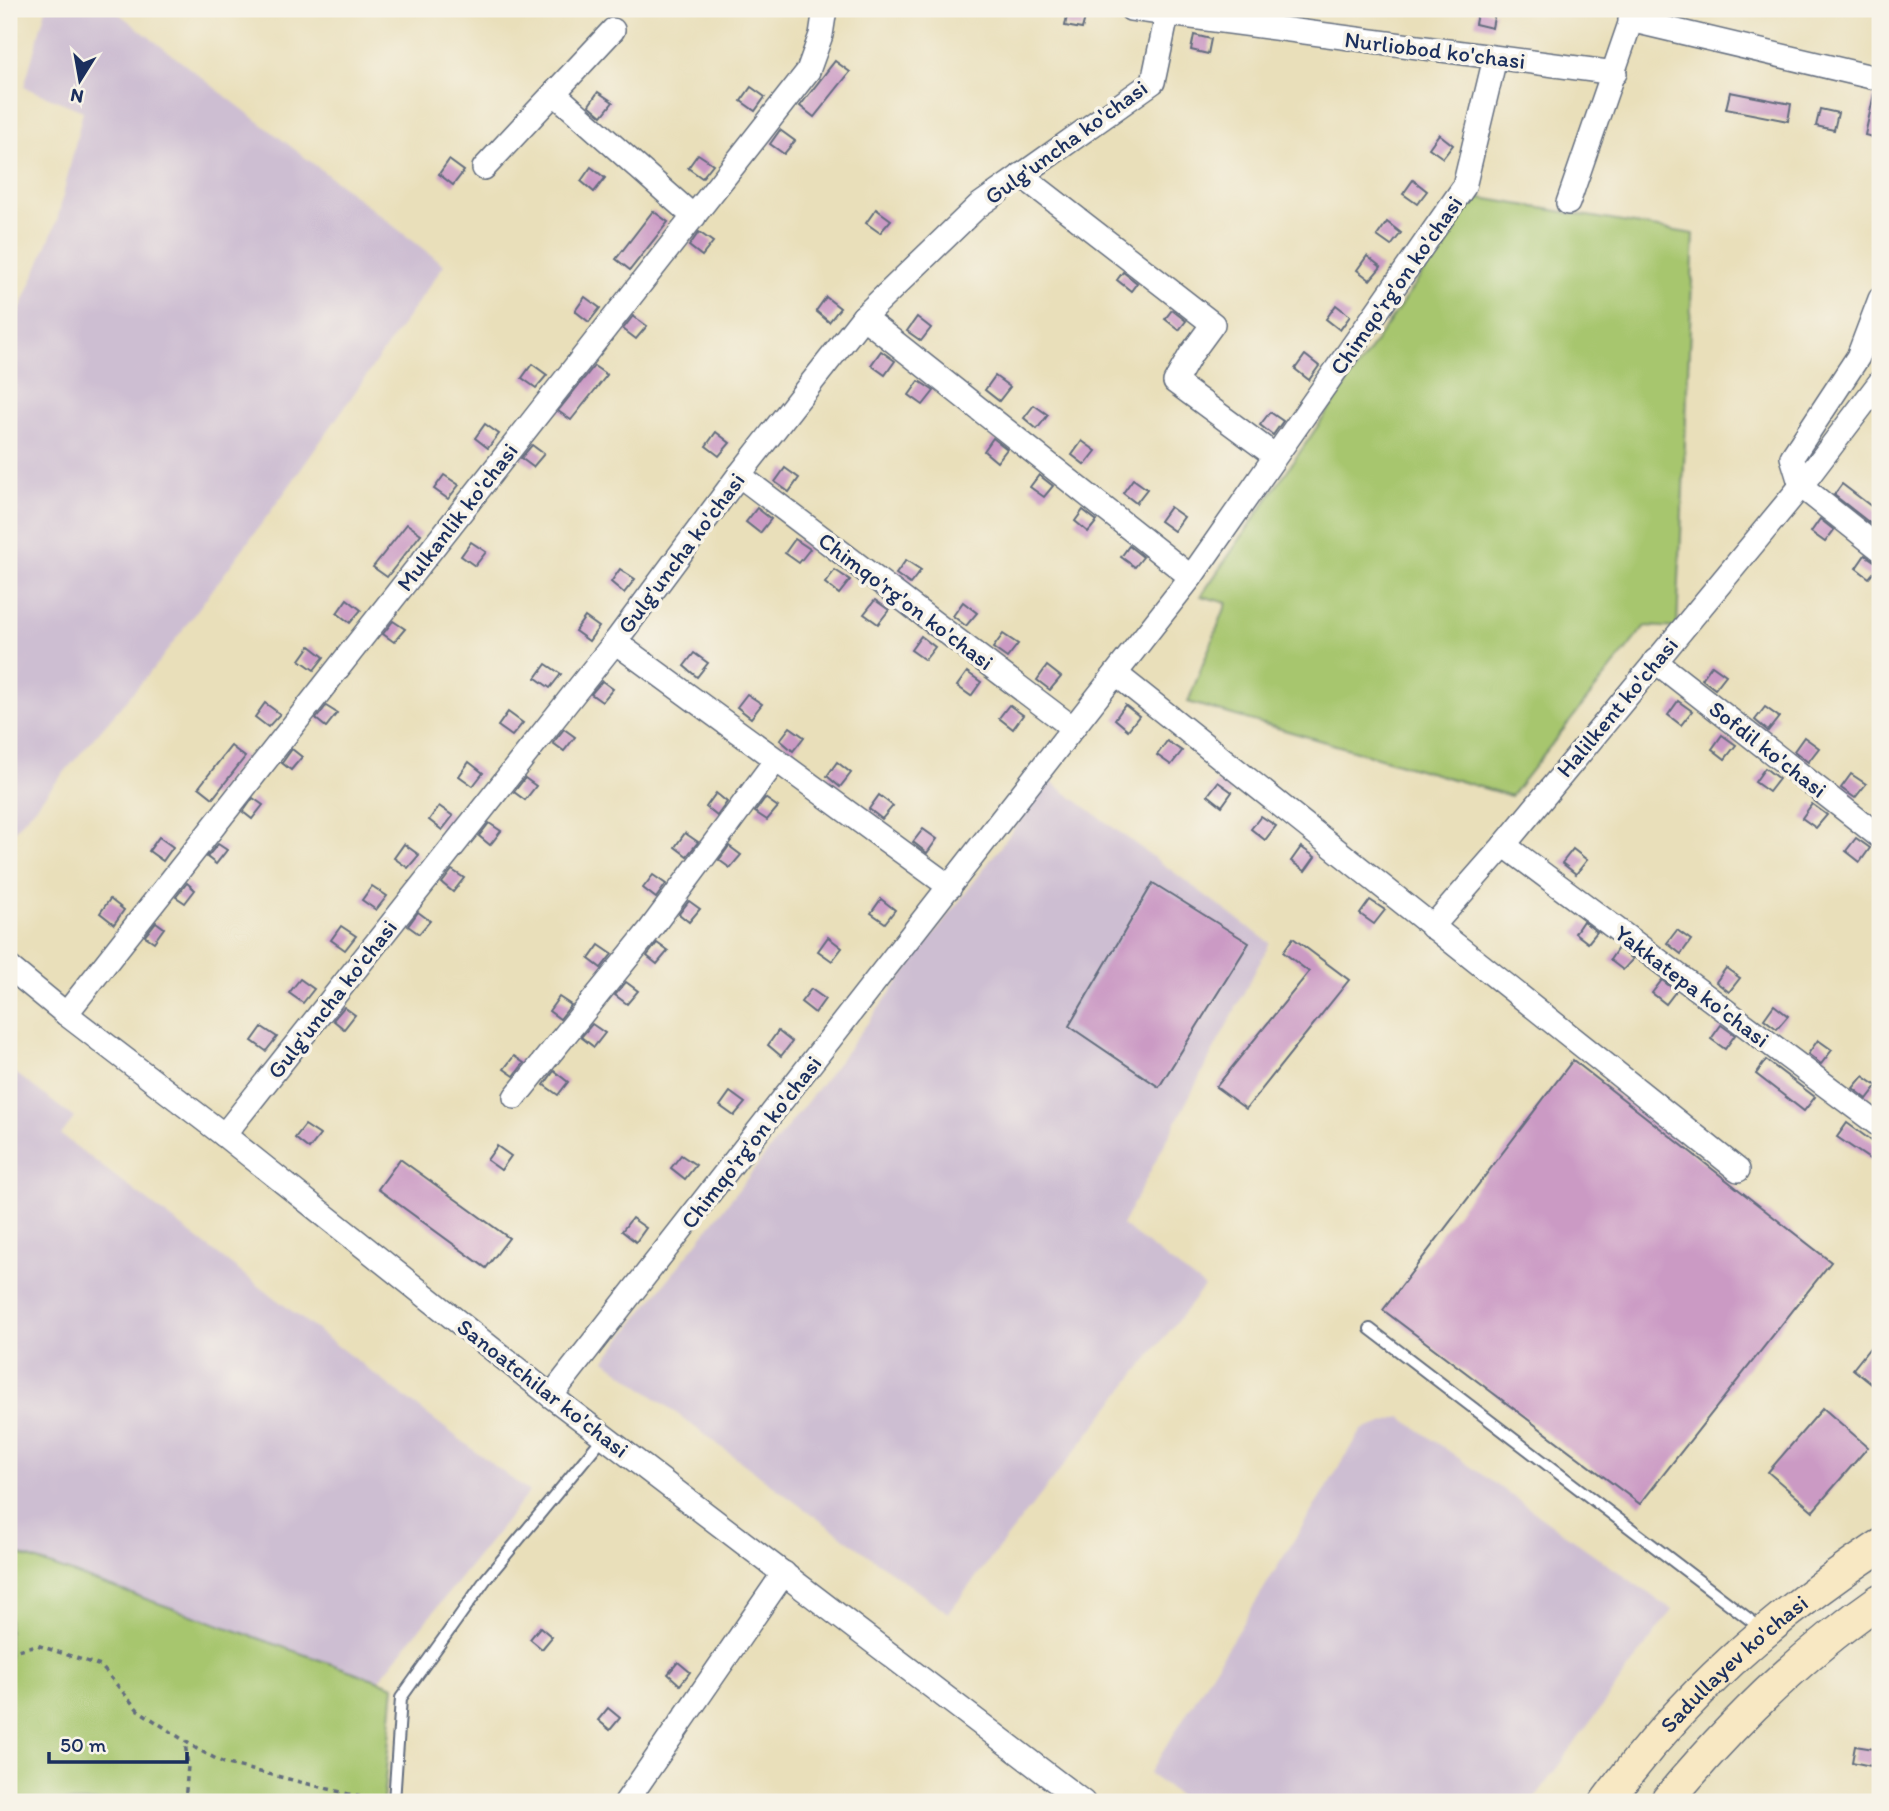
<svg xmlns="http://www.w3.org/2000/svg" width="1889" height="1811" font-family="Itim,sans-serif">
<rect width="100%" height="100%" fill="#f7f3e8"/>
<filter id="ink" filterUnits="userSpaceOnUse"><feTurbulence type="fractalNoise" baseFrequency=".0143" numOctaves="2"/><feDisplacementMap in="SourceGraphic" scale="14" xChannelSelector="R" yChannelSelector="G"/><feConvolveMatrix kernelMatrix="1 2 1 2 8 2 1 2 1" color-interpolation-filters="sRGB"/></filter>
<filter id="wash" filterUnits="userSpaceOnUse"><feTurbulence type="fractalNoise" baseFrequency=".00686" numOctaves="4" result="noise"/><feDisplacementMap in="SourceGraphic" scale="28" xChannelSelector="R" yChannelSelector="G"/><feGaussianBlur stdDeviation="1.57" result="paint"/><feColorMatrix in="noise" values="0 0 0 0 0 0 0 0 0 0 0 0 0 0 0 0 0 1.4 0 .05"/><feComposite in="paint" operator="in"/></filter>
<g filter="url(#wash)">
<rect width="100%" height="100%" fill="#e9dfba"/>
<g fill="#cdbed2">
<polygon points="46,9 113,9 444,265 285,492 158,663 9,837 9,336 57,221 83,111 24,87"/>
<polygon points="1050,781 1270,943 1122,1225 1204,1287 948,1613 788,1497 605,1360 839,1061"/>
<polygon points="9,1068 74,1118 61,1135 529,1492 379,1680 9,1551"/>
<polygon points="1401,1417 1672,1610 1532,1802 1188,1802 1149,1774 1362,1430"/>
</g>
<g fill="#a7c66e" stroke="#617a66" stroke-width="2">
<polygon points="1475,197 1694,234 1677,628 1645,626 1511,796 1188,702 1227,603 1201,596"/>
<polygon points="9,1551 394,1686 383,1802 9,1802"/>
</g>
<g id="blocks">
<g fill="#cb9ac4">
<polygon points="1478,9 1495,12 1492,28 1475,24"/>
<polygon points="1068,11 1086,14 1082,29 1065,26"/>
<polygon points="1194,35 1211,39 1208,54 1191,50"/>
<polygon points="835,61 850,72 814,117 800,106"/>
<polygon points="751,87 765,97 755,111 741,101"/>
<polygon points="598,92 613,102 602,116 589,105"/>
<polygon points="1730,92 1791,104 1788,121 1726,109"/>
<polygon points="1874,94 1880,95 1880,139 1865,135"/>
<polygon points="1820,109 1838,113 1834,130 1816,126"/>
<polygon points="780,130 795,141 784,154 770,144"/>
<polygon points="1439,134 1453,145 1443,158 1429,148"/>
<polygon points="698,154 713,164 702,178 688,168"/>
<polygon points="449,160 464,171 453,185 439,174"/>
<polygon points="591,167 605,178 594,192 581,181"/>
<polygon points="1413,180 1427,191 1417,204 1403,194"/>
<polygon points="876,209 891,220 880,233 866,223"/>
<polygon points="653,211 668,222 630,270 616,259"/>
<polygon points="1387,222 1401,233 1391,246 1377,236"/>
<polygon points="699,232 713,242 702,256 689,246"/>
<polygon points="1367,256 1381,267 1370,280 1357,270"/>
<polygon points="1123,272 1137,283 1131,291 1117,280"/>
<polygon points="585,297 600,308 589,322 575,311"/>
<polygon points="826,297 840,308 829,322 816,311"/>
<polygon points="1336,305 1350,316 1340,330 1326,319"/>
<polygon points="1172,310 1186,321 1179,330 1165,319"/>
<polygon points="633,316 647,326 636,339 623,329"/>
<polygon points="917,317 931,328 921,341 907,331"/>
<polygon points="881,351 895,361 885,375 871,365"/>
<polygon points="1305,355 1319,366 1309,380 1295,369"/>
<polygon points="532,364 547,375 536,388 522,378"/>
<polygon points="594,366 607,375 571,420 558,411"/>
<polygon points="995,376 1010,387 999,401 985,390"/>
<polygon points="919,381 934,391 923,405 909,395"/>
<polygon points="1034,405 1048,415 1037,429 1024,418"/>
<polygon points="1270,412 1283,421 1273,435 1260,425"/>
<polygon points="485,424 499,434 488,448 475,438"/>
<polygon points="716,432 730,443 719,456 706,446"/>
<polygon points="993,438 1007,449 997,462 984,451"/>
<polygon points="1082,441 1096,451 1085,465 1072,455"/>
<polygon points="532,445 544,454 533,467 521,458"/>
<polygon points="785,468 799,478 789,492 775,482"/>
<polygon points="444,475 459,485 448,499 434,489"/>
<polygon points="1039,475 1053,486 1044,497 1030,487"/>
<polygon points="1133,479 1147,489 1136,503 1123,493"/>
<polygon points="1842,484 1880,513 1880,531 1834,495"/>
<polygon points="1170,507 1184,517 1174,531 1160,521"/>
<polygon points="757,508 771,519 760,533 746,522"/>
<polygon points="1083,510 1097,521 1088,532 1075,521"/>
<polygon points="1820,519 1834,530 1825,542 1811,532"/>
<polygon points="407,524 421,534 387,577 373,567"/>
<polygon points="795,539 810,549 799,563 785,553"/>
<polygon points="471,542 486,552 475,566 461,556"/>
<polygon points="1129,546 1143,557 1135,567 1121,557"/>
<polygon points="1865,555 1880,565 1869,578 1856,568"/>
<polygon points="906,560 921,570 910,584 896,574"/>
<polygon points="620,569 635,579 624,593 611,582"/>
<polygon points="835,570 850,580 839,594 825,583"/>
<polygon points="347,599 361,610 350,623 337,613"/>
<polygon points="875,600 889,610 878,624 864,614"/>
<polygon points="963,602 977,613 966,626 953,616"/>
<polygon points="585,617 599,627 589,641 575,631"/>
<polygon points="393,621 405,629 394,642 383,634"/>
<polygon points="1003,634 1018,644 1007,658 993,648"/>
<polygon points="921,636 935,647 925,660 911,650"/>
<polygon points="310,646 324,657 314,670 300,660"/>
<polygon points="694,653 708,663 697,677 684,666"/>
<polygon points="546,664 561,674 550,688 536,678"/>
<polygon points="1712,665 1726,675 1715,689 1702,679"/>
<polygon points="1047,666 1061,677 1050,690 1037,680"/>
<polygon points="967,672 981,682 971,696 957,686"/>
<polygon points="602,681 613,689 602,702 591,694"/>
<polygon points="747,694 762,704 751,718 737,707"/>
<polygon points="1678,701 1692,711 1681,725 1668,715"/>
<polygon points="265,703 280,714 268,727 255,717"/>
<polygon points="1009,705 1023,715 1013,729 999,718"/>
<polygon points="1125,705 1139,716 1128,730 1115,719"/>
<polygon points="326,706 337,713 326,727 316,719"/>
<polygon points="1765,707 1779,717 1768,731 1755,720"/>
<polygon points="508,712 523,723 512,736 498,726"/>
<polygon points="790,727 804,737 793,751 780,740"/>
<polygon points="564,729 575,737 564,751 553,743"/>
<polygon points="1722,735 1736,745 1725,759 1712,749"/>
<polygon points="1804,737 1819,748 1808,762 1794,751"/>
<polygon points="1167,741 1182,751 1171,765 1157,755"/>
<polygon points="231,746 245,757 213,798 199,787"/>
<polygon points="292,749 302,757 291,770 282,763"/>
<polygon points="469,762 483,773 473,786 459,776"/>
<polygon points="837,762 851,773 840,787 827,776"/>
<polygon points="1765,768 1779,779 1769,792 1755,782"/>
<polygon points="1851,774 1866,784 1855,798 1841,788"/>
<polygon points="525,778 536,786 525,800 514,792"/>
<polygon points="1218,782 1232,792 1222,806 1208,795"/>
<polygon points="716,793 727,802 717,816 706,807"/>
<polygon points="879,795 893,806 882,819 869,809"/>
<polygon points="253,798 263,805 252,819 243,812"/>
<polygon points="765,798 778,807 767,820 755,812"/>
<polygon points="1812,804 1827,815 1816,828 1802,818"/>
<polygon points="439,806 453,816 442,830 429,820"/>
<polygon points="1261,816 1276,826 1265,840 1251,829"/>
<polygon points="489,823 501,831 490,845 479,836"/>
<polygon points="923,829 937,839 927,853 913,842"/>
<polygon points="685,833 698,842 687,856 675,847"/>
<polygon points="159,837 173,847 163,861 149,851"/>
<polygon points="1856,838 1870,848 1860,862 1846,851"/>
<polygon points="218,844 227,850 216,864 207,857"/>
<polygon points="404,844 419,855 408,868 394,858"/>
<polygon points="729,846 741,855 730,868 719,860"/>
<polygon points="1301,847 1315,857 1305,871 1291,861"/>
<polygon points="1573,849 1587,860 1576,874 1562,863"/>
<polygon points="452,870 464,878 453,892 442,883"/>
<polygon points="653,875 666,884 656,898 643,888"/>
<polygon points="187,883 195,890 185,903 176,897"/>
<polygon points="1153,883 1249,943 1159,1087 1069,1026"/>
<polygon points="372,886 387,896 376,910 362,900"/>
<polygon points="110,899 124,910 114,924 100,913"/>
<polygon points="881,899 895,910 885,923 871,913"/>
<polygon points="1370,900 1385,910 1374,924 1360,914"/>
<polygon points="689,901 700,909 689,922 679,914"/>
<polygon points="418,912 430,921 419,934 408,926"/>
<polygon points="1583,921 1597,932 1588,943 1575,933"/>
<polygon points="156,922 164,928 154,942 145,936"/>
<polygon points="341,926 356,936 345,950 331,940"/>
<polygon points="1677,930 1691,940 1681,954 1667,943"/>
<polygon points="828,937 842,948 832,961 818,951"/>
<polygon points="1293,938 1349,980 1246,1109 1216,1087 1309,972 1283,952"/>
<polygon points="657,943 668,951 657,964 647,956"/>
<polygon points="599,945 612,954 601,968 589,959"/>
<polygon points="1618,948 1633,959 1623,970 1610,960"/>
<polygon points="1726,968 1740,978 1729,992 1716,982"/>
<polygon points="300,979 314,989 303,1003 289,993"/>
<polygon points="1662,980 1676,991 1666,1004 1652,993"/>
<polygon points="626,982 638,991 627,1004 615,995"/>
<polygon points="811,989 825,999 815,1013 801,1002"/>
<polygon points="559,997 571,1005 560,1019 549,1011"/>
<polygon points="1774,1005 1788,1016 1777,1029 1764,1019"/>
<polygon points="344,1007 355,1015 344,1029 333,1020"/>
<polygon points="592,1024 605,1033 594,1047 581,1037"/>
<polygon points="1721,1025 1735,1035 1725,1049 1711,1039"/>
<polygon points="262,1027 277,1037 266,1051 252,1041"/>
<polygon points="778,1031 792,1042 781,1056 768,1045"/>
<polygon points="1818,1040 1832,1050 1821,1064 1808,1054"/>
<polygon points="514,1056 524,1063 514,1076 504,1069"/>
<polygon points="1573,1060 1831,1262 1640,1504 1383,1310"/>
<polygon points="1766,1060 1815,1097 1804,1111 1756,1074"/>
<polygon points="554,1071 568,1082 558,1095 544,1085"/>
<polygon points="1863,1076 1877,1086 1867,1099 1853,1088"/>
<polygon points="730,1092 745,1103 734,1116 720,1106"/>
<polygon points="1847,1123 1880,1147 1880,1166 1837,1137"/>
<polygon points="305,1125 320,1135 309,1149 295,1138"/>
<polygon points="497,1146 511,1156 501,1170 487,1160"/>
<polygon points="681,1155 696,1165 685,1179 671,1168"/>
<polygon points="400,1159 509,1238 486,1268 378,1189"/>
<polygon points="632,1218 646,1228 636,1242 622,1231"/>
<polygon points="1880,1335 1880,1391 1853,1369"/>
<polygon points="1823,1408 1868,1447 1813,1511 1768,1472"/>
<polygon points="540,1627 552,1637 542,1649 530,1639"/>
<polygon points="678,1662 690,1672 680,1685 668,1674"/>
<polygon points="608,1708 620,1718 610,1730 598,1720"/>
<polygon points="1855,1746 1874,1749 1871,1766 1852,1762"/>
</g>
</g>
</g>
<g filter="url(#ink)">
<use href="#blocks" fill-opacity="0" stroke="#636d7e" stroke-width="2"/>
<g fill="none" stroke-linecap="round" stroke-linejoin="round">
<g stroke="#636d7e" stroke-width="14">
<g id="service">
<polyline points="1370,1329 1762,1629"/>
<polyline points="394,1802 401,1698 486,1579 605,1435"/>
</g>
</g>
<g stroke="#636d7e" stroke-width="26">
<g id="minor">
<polyline points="1131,9 1615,73"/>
<polyline points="1630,20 1880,79"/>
<polyline points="554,93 694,217"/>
<polyline points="484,168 613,30"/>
<polyline points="1021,175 1213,324 1191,354 1175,382 1275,456"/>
<polyline points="1568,203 1635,9"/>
<polyline points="1880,299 1858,357 1792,457 1801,486 1880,549"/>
<polyline points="863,317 1191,577"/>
<polyline points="739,475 1073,728"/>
<polyline points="615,642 950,887"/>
<polyline points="1655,661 1880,837"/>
<polyline points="1116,674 1738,1170"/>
<polyline points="1504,845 1880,1126"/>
<polyline points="1432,927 1504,845 1801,486 1880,382"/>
<polyline points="9,967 66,1014 224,1135 551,1396 1083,1802"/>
<polyline points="66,1014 808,71 821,35 825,9"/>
<polyline points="515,1097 649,931 776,760"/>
<polyline points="224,1135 615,642 739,475 863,317 978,206 1153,82 1167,15"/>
<polyline points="551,1396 1191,577 1464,187 1495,58"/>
<polyline points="626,1802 784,1573"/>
</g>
</g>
<g stroke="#636d7e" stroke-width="35">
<g id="secondary">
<path id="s1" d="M 1606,1802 C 1685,1694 1769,1620 1880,1546"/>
<path d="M 1666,1802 C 1730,1725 1798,1657 1880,1600"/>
</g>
</g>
<g stroke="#636d7e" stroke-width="3.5" stroke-dasharray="5 5" stroke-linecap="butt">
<polyline points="9,1652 37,1645 101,1666 138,1710 197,1749 224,1763 381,1802"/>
<polyline points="185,1802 188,1766 185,1742"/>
</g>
<use href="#service" stroke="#fff" stroke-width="10"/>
<use href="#minor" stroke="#fff" stroke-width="23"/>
<use href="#secondary" stroke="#f8e8c3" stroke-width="32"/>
</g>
</g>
<g text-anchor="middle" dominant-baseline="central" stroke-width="7" stroke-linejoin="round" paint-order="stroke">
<g font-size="23" fill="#1b2f5e" stroke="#f7f3e8">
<text transform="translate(1435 50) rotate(7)">Nurliobod ko'chasi</text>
<text transform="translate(1066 142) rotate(-36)">Gulg'uncha ko'chasi</text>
<text transform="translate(1396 285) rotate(-55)">Chimqo'rg'on ko'chasi</text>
<text transform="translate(457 517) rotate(-52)">Mulkanlik ko'chasi</text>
<text transform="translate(681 553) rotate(-53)">Gulg'uncha ko'chasi</text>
<text transform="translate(906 601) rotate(37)">Chimqo'rg'on ko'chasi</text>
<text transform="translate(1617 707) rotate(-50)">Halilkent ko'chasi</text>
<text transform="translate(1768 749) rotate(38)">Sofdil ko'chasi</text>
<text transform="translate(1692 986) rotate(37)">Yakkatepa ko'chasi</text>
<text transform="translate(332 999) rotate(-52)">Gulg'uncha ko'chasi</text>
<text transform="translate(751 1142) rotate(-52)">Chimqo'rg'on ko'chasi</text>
<text transform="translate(543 1388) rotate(38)">Sanoatchilar ko'chasi</text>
<text stroke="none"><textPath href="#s1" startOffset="189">Sadullayev ko'chasi</textPath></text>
</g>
</g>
<rect width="1889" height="1811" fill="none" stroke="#f7f3e8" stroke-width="35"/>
<g transform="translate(80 80) rotate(191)" stroke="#f7f3e8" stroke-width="5" paint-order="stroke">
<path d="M0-5L12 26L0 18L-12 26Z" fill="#1b2f5e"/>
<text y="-10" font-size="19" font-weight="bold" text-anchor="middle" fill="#1b2f5e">N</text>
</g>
<path d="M49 1752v10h138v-10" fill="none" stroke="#1b2f5e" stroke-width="3.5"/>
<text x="60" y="1752" font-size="21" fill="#1b2f5e" stroke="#f7f3e8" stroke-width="5" paint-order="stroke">50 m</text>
</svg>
